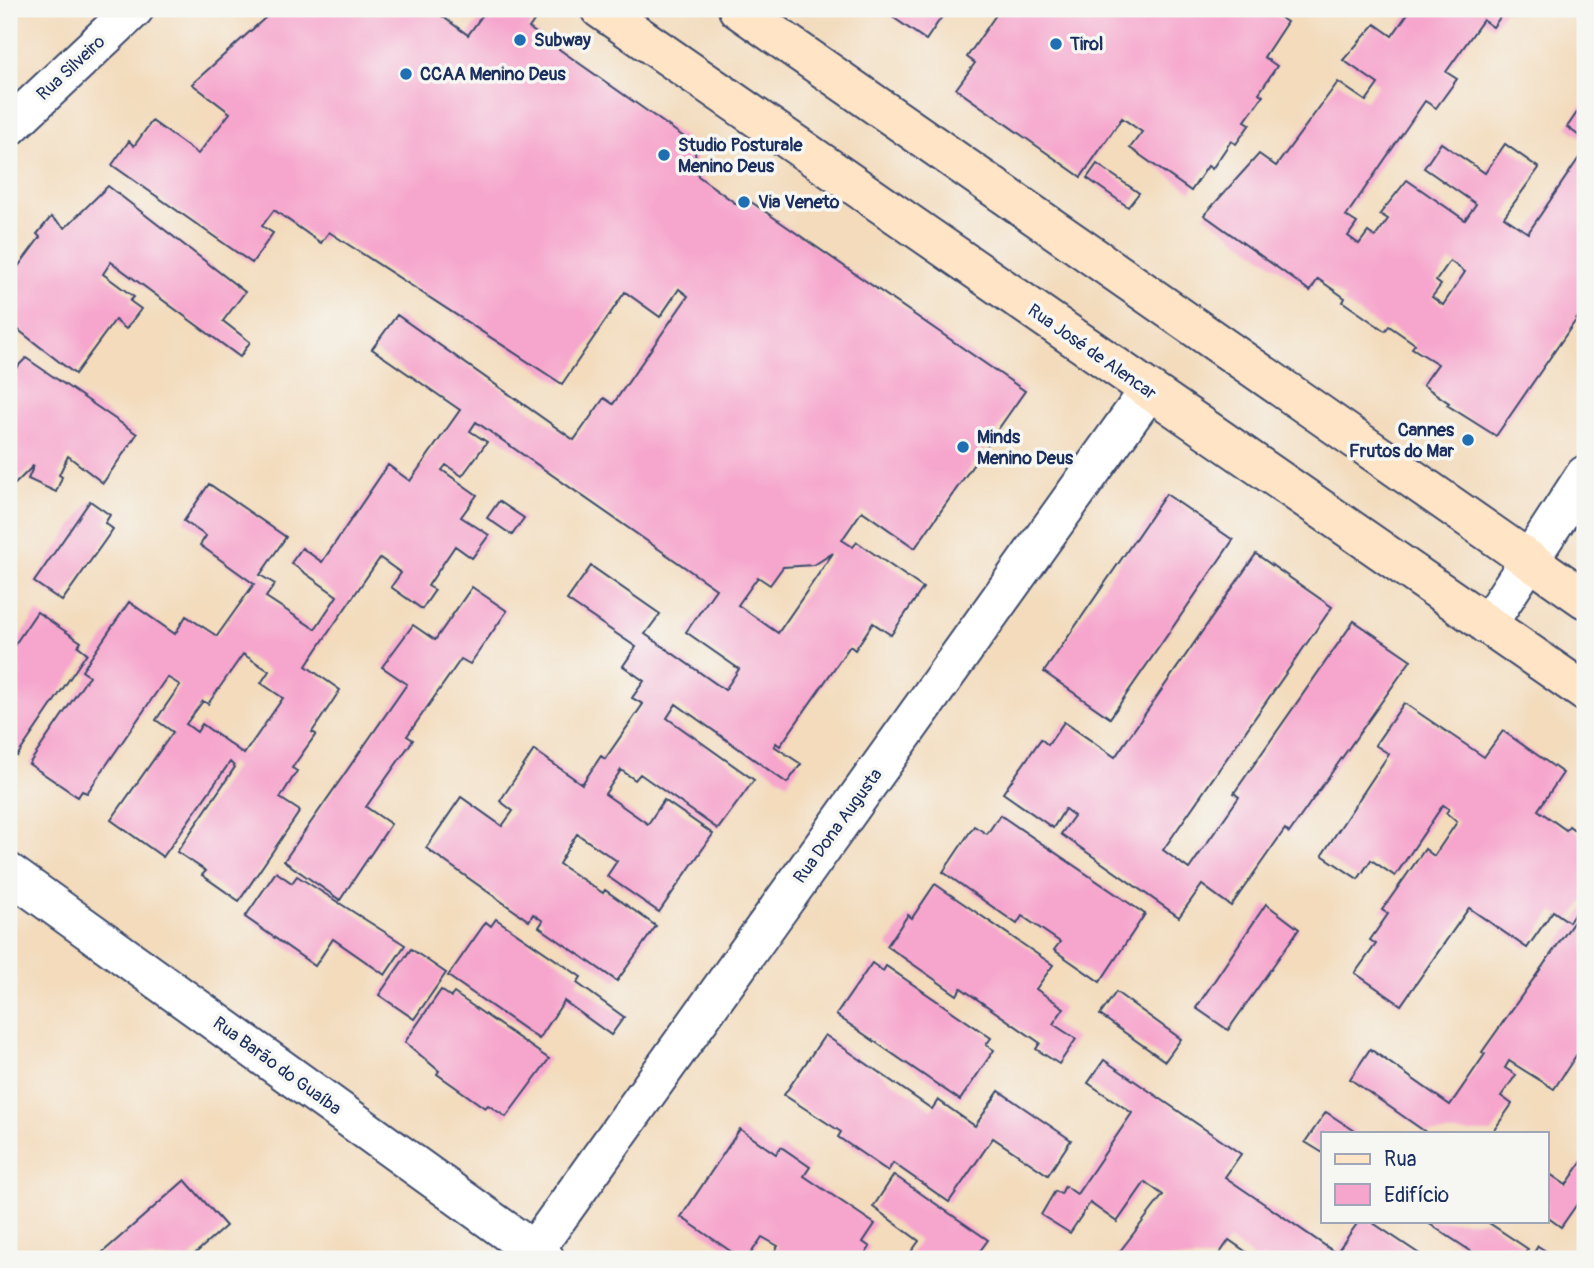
<svg xmlns="http://www.w3.org/2000/svg" width="1594" height="1268" font-family="Pangolin,sans-serif">
<rect width="100%" height="100%" fill="#f6f6f2"/>
<filter id="ink" filterUnits="userSpaceOnUse"><feTurbulence type="fractalNoise" baseFrequency=".0143" numOctaves="2"/><feDisplacementMap in="SourceGraphic" scale="14" xChannelSelector="R" yChannelSelector="G"/><feConvolveMatrix kernelMatrix="1 2 1 2 8 2 1 2 1" color-interpolation-filters="sRGB"/></filter>
<filter id="wash" filterUnits="userSpaceOnUse"><feTurbulence type="fractalNoise" baseFrequency=".00686" numOctaves="4" result="noise"/><feDisplacementMap in="SourceGraphic" scale="28" xChannelSelector="R" yChannelSelector="G"/><feGaussianBlur stdDeviation="1.57" result="paint"/><feColorMatrix in="noise" values="0 0 0 0 0 0 0 0 0 0 0 0 0 0 0 0 0 1.4 0 .05"/><feComposite in="paint" operator="in"/></filter>
<g filter="url(#wash)">
<rect width="100%" height="100%" fill="#f3dbbc"/>
<g id="blocks">
<g fill="#f6a5cc" fill-rule="evenodd">
<path d="M 275,9 L 432,9 L 468,35 L 487,9 L 530,9 L 538,15 L 529,28 L 694,144 L 698,176 L 738,205 L 744,197 L 1025,391 L 915,548 L 862,511 L 842,540 L 853,547 L 857,542 L 923,588 L 891,635 L 873,623 L 855,650 L 850,646 L 780,746 L 776,743 L 774,746 L 801,764 L 787,783 L 676,704 L 667,718 L 754,780 L 718,829 L 640,774 L 635,780 L 621,770 L 605,794 L 648,824 L 664,800 L 713,834 L 659,912 L 607,876 L 617,861 L 577,834 L 568,848 L 559,864 L 603,893 L 605,890 L 656,926 L 617,981 L 539,927 L 543,921 L 533,914 L 529,921 L 426,848 L 461,797 L 502,826 L 513,811 L 500,801 L 534,750 L 582,784 L 601,756 L 605,759 L 643,704 L 632,698 L 644,681 L 623,666 L 636,647 L 567,600 L 591,566 L 660,614 L 645,634 L 725,690 L 739,669 L 686,632 L 716,589 L 476,422 L 470,431 L 487,442 L 462,476 L 446,465 L 442,470 L 477,495 L 461,517 L 489,535 L 472,558 L 455,546 L 428,586 L 435,590 L 422,609 L 391,587 L 401,573 L 380,558 L 326,636 L 306,666 L 340,690 L 312,732 L 316,734 L 292,768 L 297,771 L 280,798 L 300,811 L 239,901 L 202,875 L 206,871 L 177,852 L 235,767 L 230,762 L 163,857 L 111,820 L 173,732 L 156,720 L 180,685 L 167,677 L 87,793 L 82,791 L 78,797 L 29,764 L 89,676 L 82,671 L 129,602 L 175,634 L 186,616 L 217,636 L 254,584 L 200,545 L 206,536 L 184,521 L 209,484 L 286,537 L 260,575 L 275,584 L 266,597 L 315,629 L 337,596 L 291,563 L 302,548 L 322,562 L 388,465 L 410,481 L 460,410 L 372,349 L 397,315 L 574,440 L 604,398 L 613,404 L 688,296 L 679,289 L 660,317 L 625,292 L 562,384 L 329,232 L 321,243 L 274,210 L 262,226 L 273,233 L 252,263 L 112,165 L 129,141 L 134,146 L 152,121 L 198,154 L 230,113 L 192,84 ZM 833,553 L 778,633 L 738,605 L 758,577 L 770,585 L 783,567 L 814,565 ZM 243,654 L 269,671 L 261,683 L 283,698 L 244,754 L 202,724 L 197,732 L 186,724 L 203,701 L 208,704 Z"/>
<polygon points="881,9 947,9 926,40"/>
<polygon points="1000,9 1267,9 1287,22 1264,57 1277,66 1259,93 1263,96 1245,121 1250,124 1236,144 1231,141 1212,169 1208,166 1191,191 1130,148 1142,132 1122,118 1081,177 956,89 975,63 967,57"/>
<path d="M 1411,9 L 1506,9 L 1493,27 L 1483,20 L 1446,72 L 1457,79 L 1436,108 L 1425,101 L 1346,216 L 1357,223 L 1348,236 L 1359,244 L 1368,232 L 1375,237 L 1388,219 L 1380,214 L 1407,180 L 1465,220 L 1476,204 L 1424,168 L 1441,143 L 1485,173 L 1505,144 L 1539,168 L 1504,217 L 1528,233 L 1585,149 L 1585,307 L 1496,436 L 1447,405 L 1449,403 L 1423,385 L 1438,364 L 1412,348 L 1415,344 L 1389,326 L 1385,331 L 1343,302 L 1345,298 L 1318,279 L 1310,291 L 1204,215 L 1259,154 L 1276,166 L 1338,82 L 1366,101 L 1378,84 L 1343,60 L 1375,24 L 1392,36 ZM 1450,261 L 1465,272 L 1443,305 L 1432,297 L 1441,285 L 1436,281 Z"/>
<polygon points="1585,101 1585,140 1567,127"/>
<polygon points="1097,164 1139,193 1128,207 1087,178"/>
<polygon points="108,186 245,292 223,321 250,342 240,357 111,262 103,274 134,297 130,301 141,309 126,329 115,320 75,374 12,325 14,322 9,317 9,279 40,237 37,234 51,217 65,228"/>
<polygon points="26,358 137,434 103,483 68,456 59,475 62,477 56,492 28,479 34,465 9,490 9,375"/>
<polygon points="1166,494 1233,540 1110,718 1044,672"/>
<polygon points="90,501 110,515 105,523 113,529 62,601 34,582"/>
<polygon points="499,501 524,518 512,535 487,518"/>
<polygon points="1256,554 1332,607 1163,850 1189,869 1239,797 1234,793 1354,621 1411,660 1289,833 1285,829 1231,906 1202,885 1179,917 1061,834 1074,816 1065,809 1053,828 1003,793 1041,739 1048,745 1064,722 1115,757"/>
<polygon points="472,587 507,611 470,664 461,659 407,736 413,740 366,807 391,824 340,900 284,861 407,684 382,667 413,625 435,640"/>
<polygon points="37,612 81,642 78,646 87,653 17,756 9,750 9,653"/>
<polygon points="1404,703 1484,757 1503,731 1563,773 1538,810 1566,830 1569,826 1585,838 1585,899 1569,922 1553,911 1527,948 1469,908 1401,1005 1355,973 1376,944 1370,940 1388,914 1382,910 1425,849 1434,856 1457,822 1446,813 1449,809 1443,805 1395,876 1371,860 1358,879 1322,855 1389,754 1375,745"/>
<polygon points="1000,815 1145,914 1100,982 1054,950 1060,942 1022,916 1017,924 943,872 974,826 987,834"/>
<polygon points="276,872 292,883 297,876 405,945 385,975 333,939 315,966 245,917"/>
<polygon points="935,884 1053,965 1036,989 1064,1008 1053,1024 1076,1039 1059,1064 1036,1049 1040,1043 961,988 957,995 887,946 908,915 912,918"/>
<polygon points="1266,904 1299,929 1228,1030 1196,1008"/>
<polygon points="1585,906 1585,1042 1554,1089 1509,1061 1505,1068 1516,1075 1501,1096 1512,1104 1492,1133 1427,1133 1350,1079 1370,1049 1450,1105 1485,1054 1482,1052"/>
<polygon points="496,919 581,977 577,983 624,1017 611,1035 564,1001 539,1039 448,976 486,922 491,926"/>
<polygon points="411,949 446,973 414,1019 379,995"/>
<polygon points="872,963 883,971 886,966 991,1038 986,1045 994,1050 960,1100 836,1015"/>
<polygon points="441,990 451,997 454,993 549,1059 506,1117 488,1105 485,1108 437,1074 439,1071 405,1042"/>
<polygon points="1116,992 1181,1039 1165,1061 1100,1015"/>
<polygon points="825,1035 932,1109 938,1100 975,1126 999,1091 1071,1140 1048,1175 993,1138 949,1202 893,1163 888,1171 838,1137 841,1132 784,1095"/>
<polygon points="1104,1060 1241,1154 1225,1177 1336,1253 1359,1221 1370,1221 1427,1259 1249,1259 1252,1256 1229,1240 1216,1259 1114,1259 1163,1195 1145,1182 1117,1222 1090,1203 1070,1233 1041,1215 1055,1191 1061,1194 1065,1186 1077,1194 1132,1113 1088,1083"/>
<polygon points="1326,1112 1358,1133 1323,1133 1323,1153 1305,1142"/>
<polygon points="740,1129 776,1154 781,1147 810,1167 804,1176 875,1224 863,1242 870,1247 862,1259 769,1259 778,1246 762,1237 747,1259 742,1259 681,1217"/>
<polygon points="1585,1157 1585,1199 1582,1197 1561,1227 1547,1217 1547,1172 1566,1185"/>
<polygon points="894,1175 988,1240 974,1259 906,1259 919,1241 873,1207"/>
<polygon points="185,1180 226,1226 189,1259 95,1259"/>
<polygon points="1425,1221 1486,1221 1528,1249 1521,1259 1483,1259"/>
<polygon points="1538,1246 1558,1259 1530,1259"/>
</g>
</g>
</g>
<g filter="url(#ink)">
<use href="#blocks" fill-opacity="0" stroke="#3b496c" stroke-width="2"/>
<g fill="none" stroke-linecap="round" stroke-linejoin="round">
<g stroke="#3b496c" stroke-width="42">
<polyline id="minor" points="9,873 545,1259"/>
</g>
<g stroke="#3b496c" stroke-width="42">
<g id="tertiary">
<polyline points="9,127 134,9"/>
<polyline points="1487,625 1585,475"/>
<polyline points="528,1259 1148,392"/>
</g>
</g>
<g stroke="#3b496c" stroke-width="42">
<g id="secondary">
<polyline points="600,9 1585,692"/>
<polyline points="738,9 1585,599"/>
</g>
</g>
<use href="#minor" stroke="#fff" stroke-width="38"/>
<use href="#tertiary" stroke="#fff" stroke-width="38"/>
<use href="#secondary" stroke="#ffe4c6" stroke-width="38"/>
</g>
</g>
<g fill="#1f6fb2" stroke="#f6f6f2" stroke-width="2.5">
<circle cx="520" cy="40" r="7"/>
<circle cx="1056" cy="44" r="7"/>
<circle cx="406" cy="74" r="7"/>
<circle cx="664" cy="155" r="7"/>
<circle cx="744" cy="202" r="7"/>
<circle cx="1468" cy="440" r="7"/>
<circle cx="963" cy="447" r="7"/>
</g>
<g text-anchor="middle" dominant-baseline="central" stroke-width="7" stroke-linejoin="round" paint-order="stroke">
<g font-size="18" font-weight="bold" fill="#1b2f5e" stroke="#f6f6f2" text-anchor="start">
<text x="534" y="40">Subway</text>
<text x="1070" y="44">Tirol</text>
<text x="420" y="74">CCAA Menino Deus</text>
<text x="678" y="145">Studio Posturale<tspan x="678" dy="21">Menino Deus</tspan></text>
<text x="758" y="202">Via Veneto</text>
<text x="1454" y="430" text-anchor="end">Cannes<tspan x="1454" dy="21">Frutos do Mar</tspan></text>
<text x="977" y="437">Minds<tspan x="977" dy="21">Menino Deus</tspan></text>
</g>
<g font-size="18" fill="#1b2f5e" stroke="#f6f6f2">
<text transform="translate(71 68) rotate(-43)">Rua Silveiro</text>
<text transform="translate(1092 352) rotate(35)">Rua José de Alencar</text>
<text transform="translate(838 826) rotate(-54)">Rua Dona Augusta</text>
<text transform="translate(277 1066) rotate(36)">Rua Barão do Guaíba</text>
</g>
</g>
<rect width="1594" height="1268" fill="none" stroke="#f6f6f2" stroke-width="35"/>
<rect x="1321" y="1132" width="228" height="91" fill="#f6f6f2" stroke="#9ea6b7" stroke-width="2"/>
<rect x="1335" y="1154" width="35" height="10" fill="#ffe4c6" stroke="#9ea6b7" stroke-width="2"/>
<text x="1384" y="1166" font-size="21" fill="#1b2f5e">Rua</text>
<rect x="1335" y="1184" width="35" height="21" fill="#f6a5cc" stroke="#9ea6b7" stroke-width="2"/>
<text x="1384" y="1202" font-size="21" fill="#1b2f5e">Edifício</text>
</svg>
